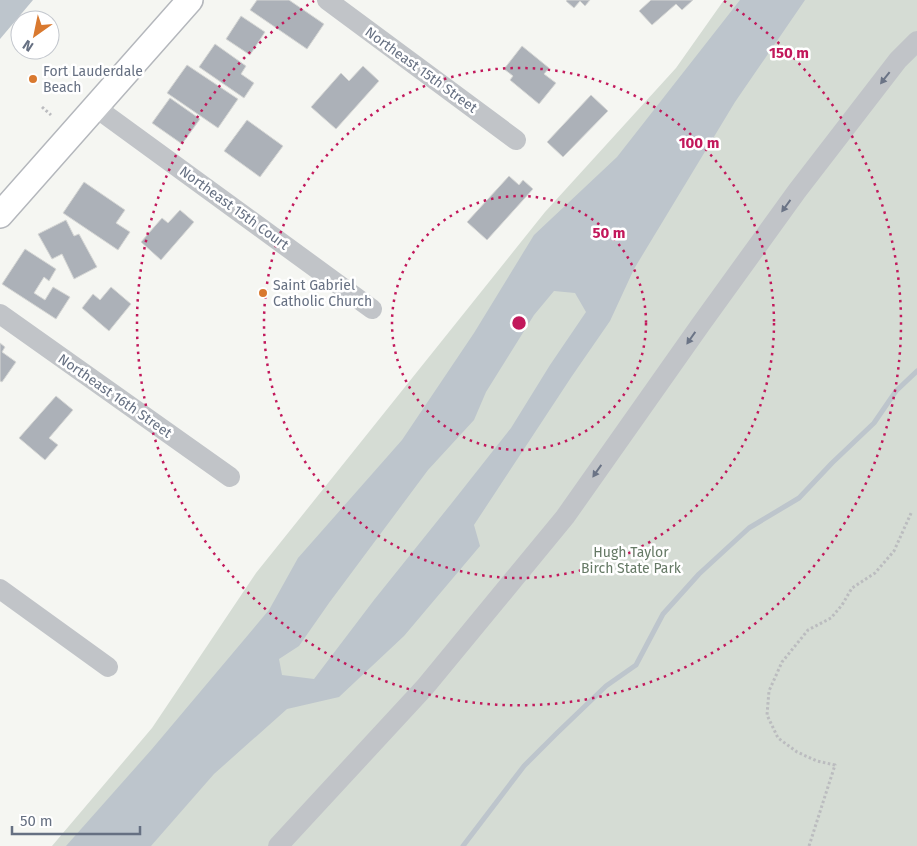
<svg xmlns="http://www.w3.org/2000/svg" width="917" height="846" font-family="'Fira Sans',sans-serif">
<rect width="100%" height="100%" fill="#f5f6f2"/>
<polygon fill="#d5dcd4" points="724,0 917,0 917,846 52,846 152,728 256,573 545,212 676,68"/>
<g fill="#bdc5cc" fill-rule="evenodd">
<polygon points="0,0 33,0 0,39"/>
<path d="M 740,0 L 805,0 L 735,102 L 634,269 L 610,321 L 572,376 L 474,525 L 480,546 L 404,636 L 339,697 L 287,709 L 214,774 L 151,846 L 66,846 L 152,749 L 269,610 L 298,558 L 402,440 L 474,333 L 534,235 L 617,157 ZM 554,291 L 575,293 L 586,312 L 550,365 L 511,428 L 451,504 L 374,600 L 314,679 L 282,675 L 279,659 L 299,646 L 329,603 L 428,470 L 474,420 L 486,392 L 534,315 Z"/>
</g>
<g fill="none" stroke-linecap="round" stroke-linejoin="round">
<polyline stroke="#bdc5cc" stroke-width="5" points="463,846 524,766 556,734 606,686 636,665 663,614 699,574 749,528 799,498 832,463 874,423 896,391 917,371"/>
</g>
<g fill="#acb1b8" stroke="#d6d7d5">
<polygon points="257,0 289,0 324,24 307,49 250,10"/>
<polygon points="567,0 590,0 585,6 580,1 574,8 566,1"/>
<polygon points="651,0 693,0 682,10 676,4 652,25 639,11"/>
<polygon points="241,16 265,32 250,55 226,39"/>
<polygon points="215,44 246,66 241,74 254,83 244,98 199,67"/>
<polygon points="522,46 549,68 544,74 556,83 539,104 510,80 513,76 504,69"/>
<polygon points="187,65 238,99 218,128 167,93"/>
<polygon points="363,66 379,81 336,129 311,107 341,73 349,81"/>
<polygon points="591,95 608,111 563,157 547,142"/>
<polygon points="170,98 200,119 182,144 152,123"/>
<polygon points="247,120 283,146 260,177 224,151"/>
<polygon points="509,176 519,185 523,180 533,189 487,240 467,222"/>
<polygon points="84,182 125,210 116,223 130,232 118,250 63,213"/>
<polygon points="180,210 194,222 161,260 141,242 162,218 168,223"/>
<polygon points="66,220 74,236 79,234 97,267 74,279 62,254 52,259 38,234"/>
<polygon points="25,249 56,269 49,281 44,277 34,293 45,300 53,287 70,297 56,319 2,284"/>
<polygon points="111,287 131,304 109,331 82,308 93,294 100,300"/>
<polygon points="0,343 5,347 2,352 16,362 2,382 0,381"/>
<polygon points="56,396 73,410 49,438 58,445 45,460 19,438"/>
</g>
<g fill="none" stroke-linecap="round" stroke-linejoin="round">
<g stroke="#b4b7bc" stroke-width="28">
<polyline id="major" points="0,215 190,0"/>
</g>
<g stroke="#bbbcbf" stroke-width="3" stroke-dasharray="2.5 2.5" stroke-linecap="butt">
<polyline points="42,107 51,115"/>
<polyline points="809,846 835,765 817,761 797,752 778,738 767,715 769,691 782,662 808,630 831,618 842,605 852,588 875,573 894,551 912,511"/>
</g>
<g stroke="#c1c4c8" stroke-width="20">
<polyline points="327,0 516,140"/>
<polyline points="95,107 372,309"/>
<polyline points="0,314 230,477"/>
<polyline points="0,589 108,667"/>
<polyline points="278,846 425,687 565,517 701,324 797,191 898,60 917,41"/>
</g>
<use href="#major" stroke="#fff" stroke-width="25"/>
</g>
<defs><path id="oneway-solid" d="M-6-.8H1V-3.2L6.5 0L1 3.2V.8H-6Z" transform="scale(1.25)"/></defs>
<g fill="#6b7486">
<use href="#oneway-solid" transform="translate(885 78) rotate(128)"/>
<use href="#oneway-solid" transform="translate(786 206) rotate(126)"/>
<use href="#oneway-solid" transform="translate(691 338) rotate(125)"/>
<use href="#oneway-solid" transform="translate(597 471) rotate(125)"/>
</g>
<g fill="none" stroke="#c2185b" stroke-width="2.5" stroke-dasharray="2.5 5">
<circle cx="519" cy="323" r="127"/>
<circle cx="519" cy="323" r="255"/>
<path d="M724 1A382 382 0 1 1 314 1"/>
</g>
<g fill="#d9792f" stroke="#fff" stroke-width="2">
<circle cx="33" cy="79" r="5"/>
<circle cx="263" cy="293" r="5"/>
</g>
<g text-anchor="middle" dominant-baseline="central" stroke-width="5" stroke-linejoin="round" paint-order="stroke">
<g font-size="14" fill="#667082" stroke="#fff">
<text transform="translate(421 70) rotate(36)">Northeast 15th Street</text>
<text transform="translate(234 208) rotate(36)">Northeast 15th Court</text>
<text transform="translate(115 396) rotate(35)">Northeast 16th Street</text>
</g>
<g font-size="14" fill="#667082" stroke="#fff" text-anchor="start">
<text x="43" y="71">Fort Lauderdale<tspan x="43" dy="16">Beach</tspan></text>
<text x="273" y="285">Saint Gabriel<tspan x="273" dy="16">Catholic Church</tspan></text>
</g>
<g font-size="14" fill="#657965" stroke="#fff">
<text x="631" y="552">Hugh Taylor<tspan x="631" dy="16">Birch State Park</tspan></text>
</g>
</g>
<circle cx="519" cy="323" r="8" fill="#c2185b" stroke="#fff" stroke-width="2.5"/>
<g font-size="15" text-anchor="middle" font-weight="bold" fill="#c2185b" stroke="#fff" stroke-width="5" stroke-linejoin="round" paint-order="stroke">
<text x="789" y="58">150 m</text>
<text x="699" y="148">100 m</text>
<text x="609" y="238">50 m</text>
</g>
<g transform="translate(35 35) rotate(213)"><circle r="24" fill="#ffffff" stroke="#c2c6cd"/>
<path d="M0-4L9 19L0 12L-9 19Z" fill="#d9792f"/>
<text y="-8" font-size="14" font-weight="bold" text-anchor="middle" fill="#667082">N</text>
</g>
<path d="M12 826v8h128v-8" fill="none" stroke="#667082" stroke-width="2.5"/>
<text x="20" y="826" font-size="15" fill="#667082" stroke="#ffffff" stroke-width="4" paint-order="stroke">50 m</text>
</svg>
